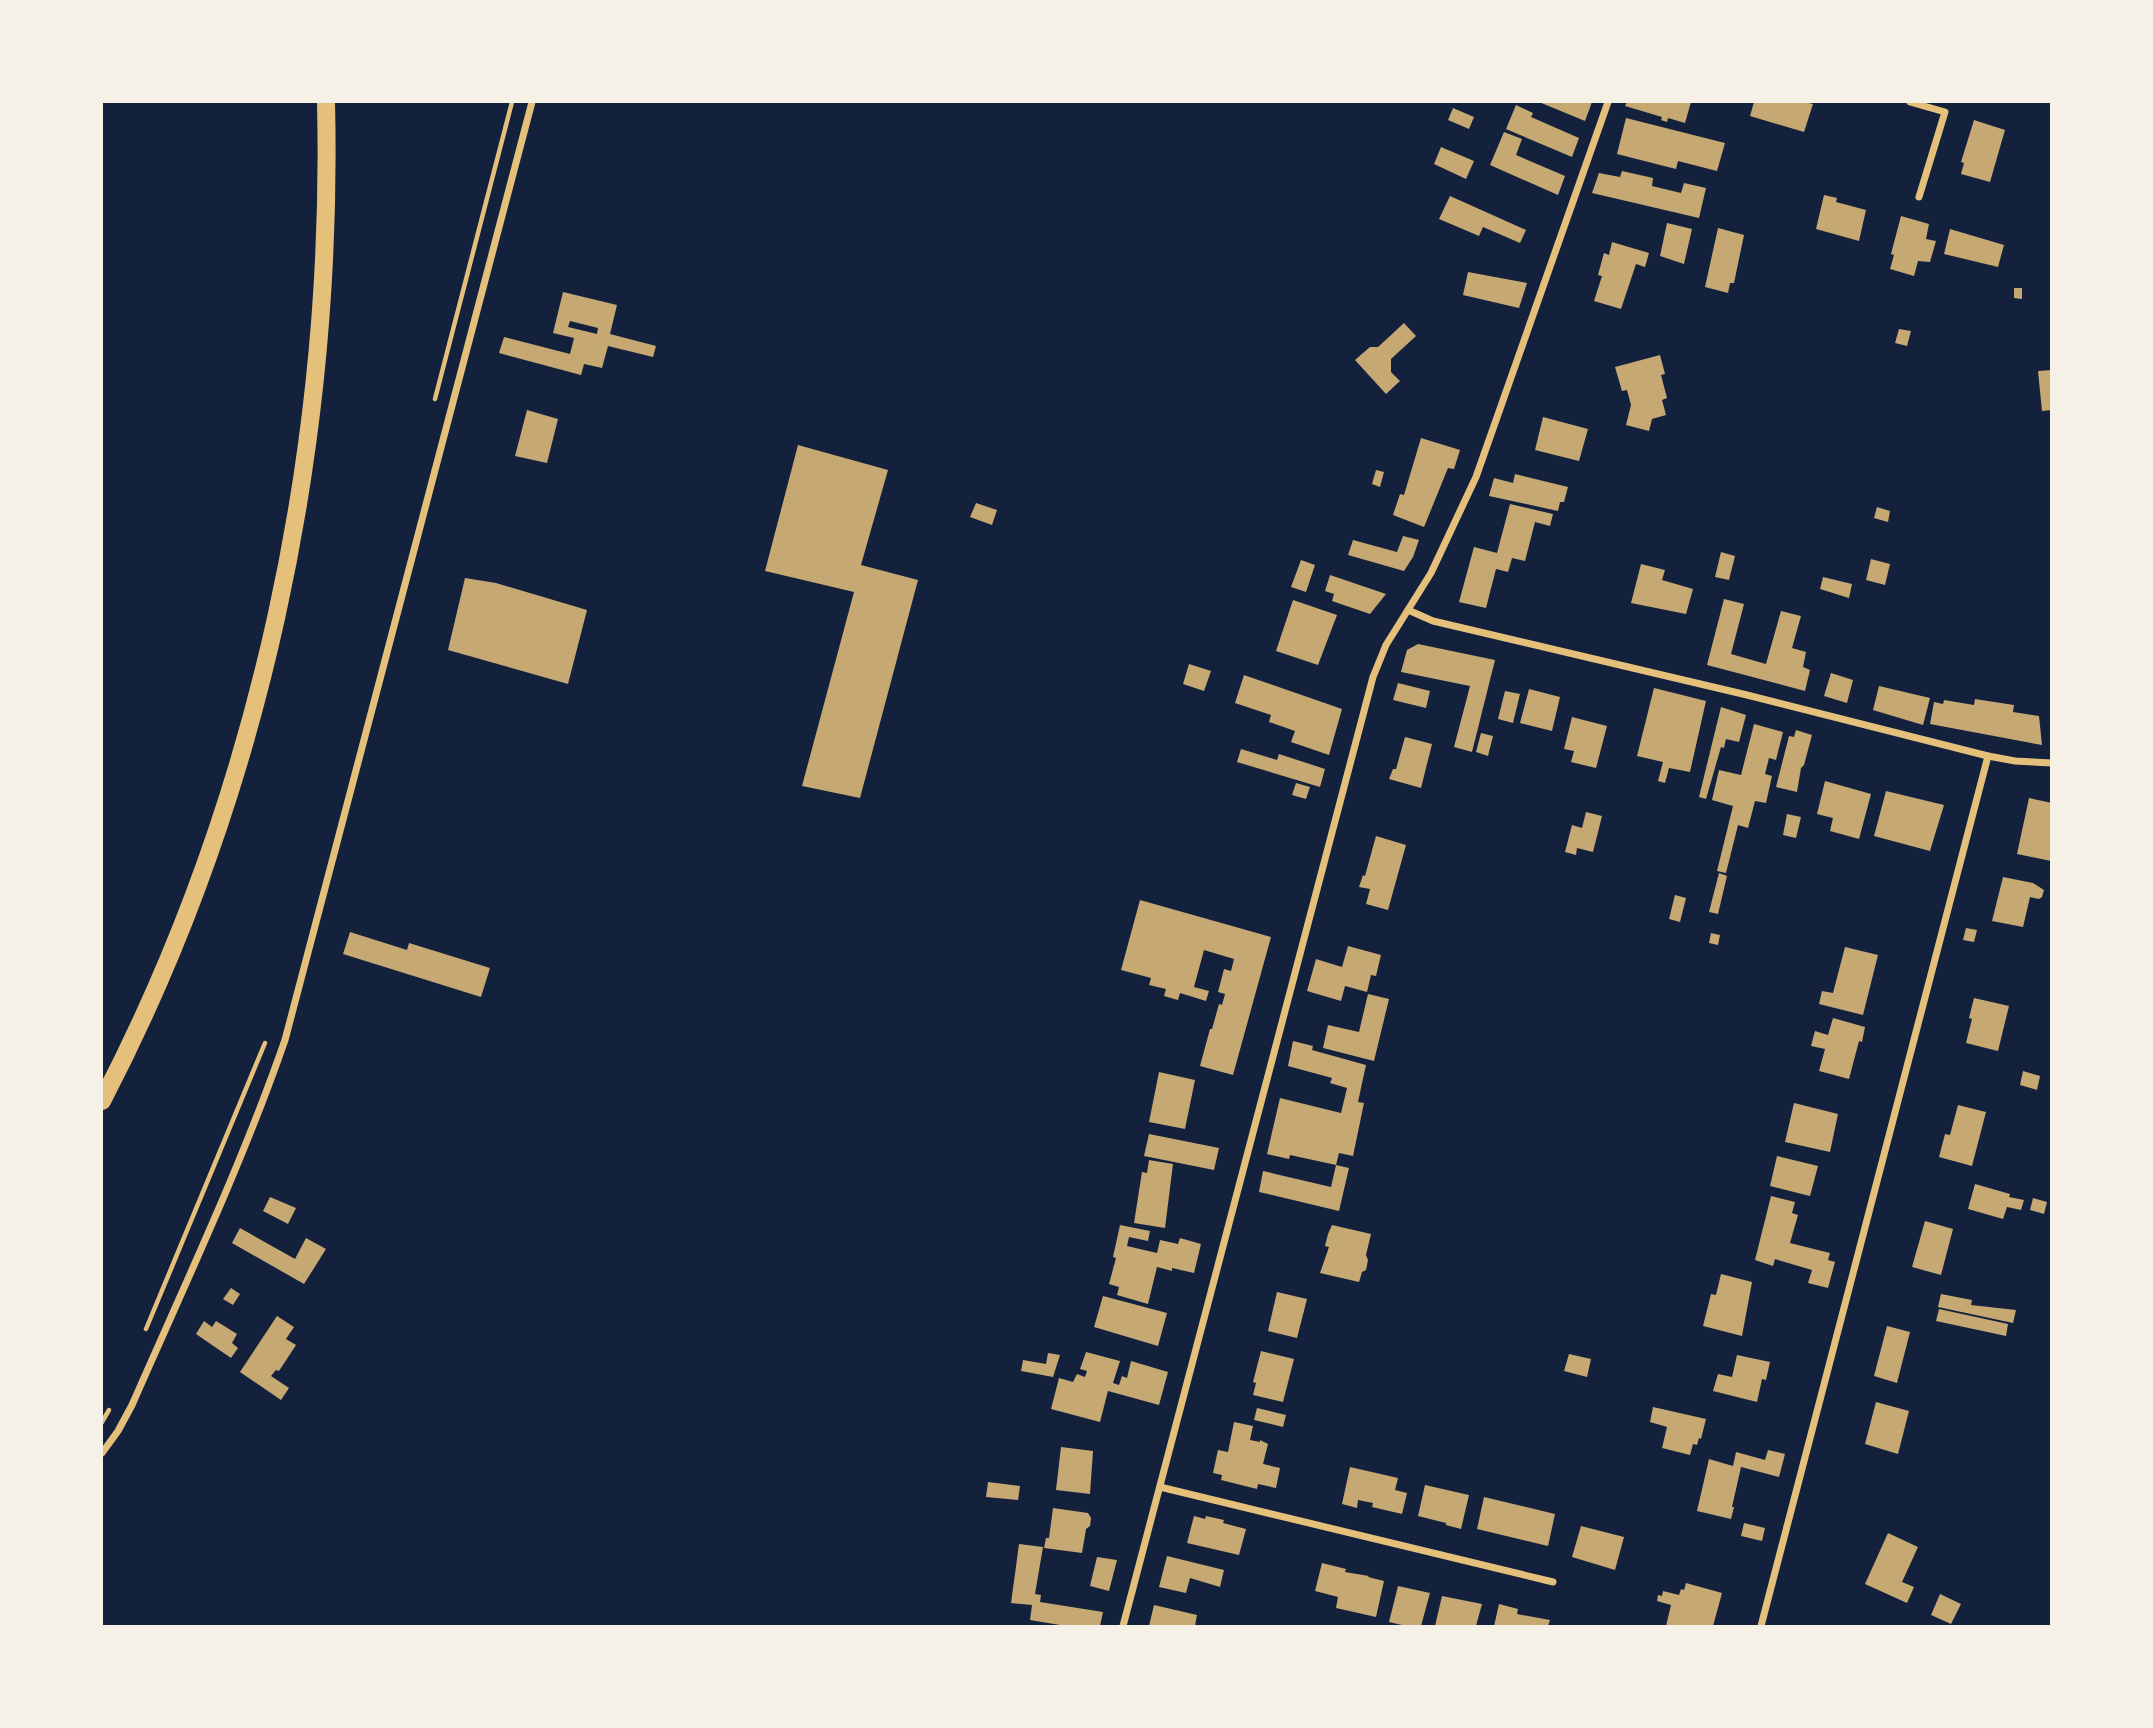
<svg xmlns="http://www.w3.org/2000/svg" width="2153" height="1728" font-family="Raleway,sans-serif">
<rect width="100%" height="100%" fill="#14213d"/>
<g fill="#c6a872" fill-rule="evenodd">
<polygon points="1539,102 1592,102 1585,121"/>
<polygon points="1627,102 1691,102 1685,123 1668,118 1667,122 1661,120 1662,117 1625,106"/>
<polygon points="1754,102 1804,102 1813,104 1804,132 1750,116"/>
<polygon points="1516,105 1533,113 1531,117 1579,138 1572,157 1506,129"/>
<polygon points="1453,108 1474,117 1469,129 1448,120"/>
<polygon points="1626,118 1725,143 1717,171 1678,161 1676,169 1617,154"/>
<polygon points="1974,120 2005,130 1990,182 1961,174 1964,163 1961,162"/>
<polygon points="1504,132 1522,139 1516,155 1565,176 1558,195 1490,165"/>
<polygon points="1441,147 1474,161 1466,179 1434,164"/>
<polygon points="1622,171 1653,178 1652,186 1681,193 1684,183 1706,188 1699,218 1592,193 1599,173 1620,177"/>
<polygon points="1824,195 1837,198 1836,202 1866,210 1859,241 1816,229"/>
<polygon points="1450,196 1526,230 1520,243 1483,227 1479,236 1439,219"/>
<polygon points="1901,216 1929,224 1926,239 1936,241 1930,262 1918,261 1914,276 1890,269 1894,255 1891,254"/>
<polygon points="1667,223 1692,229 1684,264 1660,256"/>
<polygon points="1718,228 1744,235 1734,283 1730,283 1728,293 1705,287"/>
<polygon points="1950,229 2004,245 1998,267 1944,254"/>
<polygon points="1612,242 1649,253 1645,267 1636,264 1621,309 1594,301 1602,276 1598,275 1604,253 1609,255"/>
<polygon points="1468,272 1527,283 1519,308 1463,295"/>
<polygon points="2014,288 2022,288 2022,299 2014,298"/>
<path d="M 563,292 L 617,305 L 610,334 L 656,346 L 653,357 L 608,346 L 602,368 L 584,364 L 581,375 L 499,353 L 504,337 L 570,354 L 574,338 L 553,333 ZM 570,321 L 598,328 L 597,334 L 568,327 Z"/>
<polygon points="1404,323 1416,336 1391,359 1391,372 1400,381 1386,394 1355,360 1370,347 1378,347"/>
<polygon points="1899,329 1911,331 1907,346 1895,343"/>
<polygon points="1660,355 1665,374 1661,375 1667,398 1662,400 1666,415 1652,419 1649,431 1626,425 1631,405 1627,390 1622,391 1615,367"/>
<polygon points="2052,370 2052,410 2042,411 2038,371"/>
<polygon points="527,410 558,419 547,463 515,456"/>
<polygon points="1543,417 1588,429 1579,461 1535,450"/>
<polygon points="1421,438 1460,450 1454,469 1448,468 1424,527 1393,515 1400,494 1404,495"/>
<polygon points="798,445 888,470 861,565 918,580 860,798 802,786 854,592 765,571"/>
<polygon points="1376,470 1384,472 1380,487 1372,484"/>
<polygon points="1515,474 1568,487 1564,502 1560,502 1558,511 1489,496 1494,478 1513,483"/>
<polygon points="976,503 997,510 992,525 970,517"/>
<polygon points="1510,504 1553,514 1550,526 1535,522 1525,561 1512,558 1508,572 1496,569 1486,608 1459,602 1474,547 1497,553"/>
<polygon points="1877,507 1890,511 1888,522 1874,518"/>
<polygon points="1403,536 1419,540 1413,557 1404,571 1348,555 1353,540 1397,552"/>
<polygon points="1721,552 1735,556 1729,580 1715,577"/>
<polygon points="1871,559 1890,564 1885,585 1866,580"/>
<polygon points="1301,560 1315,565 1306,592 1291,587"/>
<polygon points="1641,564 1665,570 1662,580 1693,589 1686,614 1631,603"/>
<polygon points="1330,575 1386,594 1370,614 1332,601 1334,594 1325,591"/>
<polygon points="1823,577 1852,584 1849,598 1820,589"/>
<polygon points="465,578 496,583 587,610 568,684 448,650"/>
<polygon points="1724,599 1744,604 1731,654 1766,664 1781,611 1801,616 1792,648 1806,652 1803,667 1810,670 1805,691 1707,665"/>
<polygon points="1293,600 1337,615 1318,665 1276,651"/>
<polygon points="1418,644 1495,660 1472,752 1454,747 1470,686 1401,672 1407,650"/>
<polygon points="1189,664 1211,671 1204,691 1183,684"/>
<polygon points="1831,673 1853,680 1847,703 1824,696"/>
<polygon points="1244,675 1342,709 1329,755 1291,742 1295,731 1269,722 1271,715 1235,703"/>
<polygon points="1398,683 1430,691 1426,708 1393,700"/>
<polygon points="1879,686 1930,698 1923,725 1873,710"/>
<polygon points="1654,688 1706,701 1690,772 1669,768 1665,783 1658,781 1663,762 1637,756"/>
<polygon points="1529,689 1560,697 1552,731 1520,723"/>
<polygon points="1505,691 1520,694 1513,723 1498,719"/>
<polygon points="1975,699 2014,705 2013,712 2039,716 2042,745 1930,724 1934,702 1943,704 1944,700 1974,705"/>
<polygon points="1721,707 1746,715 1739,742 1726,739 1724,748 1721,747 1706,799 1699,797"/>
<polygon points="1572,717 1607,726 1596,768 1571,762 1574,751 1564,749"/>
<polygon points="1754,724 1783,732 1776,760 1769,758 1765,774 1772,776 1766,803 1755,801 1748,828 1738,825 1726,873 1717,871 1733,806 1712,800 1719,770 1741,775"/>
<polygon points="1796,730 1812,735 1804,765 1801,768 1797,792 1776,787 1789,736 1794,737"/>
<polygon points="1481,733 1493,736 1488,756 1476,752"/>
<polygon points="1405,737 1432,744 1421,788 1389,779 1393,769 1396,769"/>
<polygon points="1241,749 1277,760 1279,754 1325,769 1320,787 1237,762"/>
<polygon points="1825,781 1871,794 1859,839 1830,831 1833,818 1817,814"/>
<polygon points="1296,783 1310,787 1306,799 1292,795"/>
<polygon points="1886,791 1944,805 1930,851 1874,836"/>
<polygon points="2029,798 2052,803 2051,861 2017,854"/>
<polygon points="1586,812 1602,816 1593,852 1577,848 1576,855 1565,852 1572,825 1582,828"/>
<polygon points="1787,814 1801,817 1796,838 1783,835"/>
<polygon points="1376,836 1406,845 1388,910 1366,904 1370,889 1359,887 1363,875 1365,876"/>
<polygon points="1719,873 1727,876 1718,914 1709,912"/>
<polygon points="2003,877 2033,883 2044,890 2042,897 2039,899 2030,897 2023,927 1992,921"/>
<polygon points="1675,895 1686,898 1680,922 1669,919"/>
<polygon points="1140,900 1271,937 1233,1075 1200,1066 1210,1029 1212,1029 1219,1004 1222,1005 1225,994 1218,992 1224,969 1231,971 1234,959 1204,950 1194,987 1209,991 1206,1001 1180,993 1178,1000 1164,996 1166,989 1149,985 1151,978 1121,970"/>
<polygon points="1966,928 1977,930 1974,942 1963,940"/>
<polygon points="350,932 407,950 409,943 490,968 481,997 343,954"/>
<polygon points="1711,933 1720,935 1718,945 1709,943"/>
<polygon points="1348,946 1381,955 1376,976 1371,975 1367,992 1345,986 1341,1001 1307,991 1316,959 1342,967"/>
<polygon points="1845,947 1878,955 1863,1015 1819,1004 1822,991 1833,993"/>
<polygon points="1368,994 1389,999 1374,1061 1323,1048 1328,1025 1359,1032"/>
<polygon points="1974,998 2009,1006 1998,1051 1966,1043 1972,1019 1969,1018"/>
<polygon points="1833,1018 1865,1027 1862,1042 1859,1041 1849,1079 1819,1071 1825,1049 1811,1046 1815,1031 1828,1035"/>
<polygon points="1293,1041 1313,1046 1312,1050 1366,1065 1358,1102 1364,1103 1353,1156 1339,1153 1336,1165 1290,1155 1289,1159 1267,1154 1280,1098 1341,1113 1347,1088 1330,1083 1332,1078 1288,1066"/>
<polygon points="2023,1071 2040,1076 2037,1090 2020,1085"/>
<polygon points="1159,1072 1195,1080 1185,1129 1149,1122"/>
<polygon points="1794,1103 1838,1114 1830,1152 1785,1142"/>
<polygon points="1958,1105 1986,1112 1972,1166 1939,1157 1945,1134 1950,1135"/>
<polygon points="1149,1134 1219,1148 1214,1170 1144,1156"/>
<polygon points="1777,1156 1818,1166 1810,1196 1770,1186"/>
<polygon points="1149,1160 1173,1164 1165,1228 1134,1223 1142,1172 1147,1173"/>
<polygon points="1336,1165 1349,1168 1339,1211 1259,1192 1263,1171 1331,1187"/>
<polygon points="1975,1184 2010,1194 2009,1197 2024,1200 2021,1210 2007,1207 2003,1219 1968,1209"/>
<polygon points="1771,1196 1795,1202 1792,1213 1798,1215 1790,1243 1830,1253 1828,1260 1835,1262 1828,1288 1808,1283 1812,1270 1775,1259 1773,1266 1755,1260"/>
<polygon points="270,1197 296,1208 288,1224 263,1211"/>
<polygon points="2033,1198 2047,1202 2044,1214 2030,1210"/>
<polygon points="1925,1221 1953,1229 1941,1275 1912,1267"/>
<polygon points="1120,1225 1150,1231 1148,1241 1129,1237 1127,1246 1157,1253 1160,1240 1178,1244 1180,1238 1201,1244 1194,1273 1172,1268 1172,1271 1157,1267 1148,1304 1117,1295 1119,1287 1109,1284 1116,1258 1113,1257"/>
<polygon points="1332,1225 1371,1234 1366,1255 1368,1260 1366,1270 1362,1272 1359,1282 1320,1273 1329,1247 1325,1246 1328,1234"/>
<polygon points="240,1228 295,1259 306,1238 326,1249 304,1284 232,1243"/>
<polygon points="1721,1274 1752,1282 1742,1336 1703,1326 1711,1294 1716,1295"/>
<polygon points="231,1288 240,1294 233,1305 223,1299"/>
<polygon points="1277,1292 1307,1299 1297,1338 1268,1331"/>
<polygon points="1941,1294 1972,1300 1971,1305 2016,1310 2013,1323 1938,1307"/>
<polygon points="1103,1296 1167,1313 1158,1346 1094,1327"/>
<polygon points="1939,1309 2008,1324 2006,1336 1936,1321"/>
<polygon points="277,1316 294,1327 286,1339 296,1345 279,1371 276,1370 271,1376 289,1388 281,1400 240,1372"/>
<polygon points="204,1321 212,1327 216,1321 237,1334 232,1343 238,1348 231,1358 196,1334"/>
<polygon points="1887,1326 1910,1332 1897,1383 1874,1376"/>
<polygon points="1261,1351 1294,1359 1283,1402 1253,1395 1256,1383 1253,1382"/>
<polygon points="1086,1352 1120,1361 1113,1383 1119,1385 1122,1376 1127,1378 1131,1361 1168,1372 1159,1405 1108,1391 1100,1422 1051,1409 1059,1378 1073,1382 1077,1374 1085,1377 1087,1371 1080,1369"/>
<polygon points="1048,1353 1060,1355 1053,1377 1021,1371 1023,1360 1046,1364"/>
<polygon points="1569,1354 1591,1359 1587,1377 1564,1371"/>
<polygon points="1737,1355 1770,1362 1766,1380 1762,1379 1757,1402 1713,1391 1718,1374 1732,1377"/>
<polygon points="1876,1402 1909,1411 1898,1454 1865,1444"/>
<polygon points="1653,1407 1706,1419 1701,1439 1699,1438 1697,1445 1693,1444 1690,1455 1662,1448 1667,1427 1650,1422"/>
<polygon points="1257,1408 1286,1415 1283,1427 1254,1420"/>
<polygon points="1234,1422 1253,1426 1250,1440 1260,1442 1260,1440 1268,1444 1263,1464 1280,1468 1276,1488 1258,1484 1257,1489 1221,1480 1222,1475 1213,1473 1218,1450 1228,1452"/>
<polygon points="1061,1447 1093,1451 1090,1494 1056,1490"/>
<polygon points="1768,1450 1785,1454 1779,1477 1741,1467 1732,1507 1734,1507 1731,1519 1697,1511 1709,1459 1733,1466 1736,1452 1765,1460"/>
<polygon points="1350,1467 1398,1478 1395,1490 1407,1493 1402,1514 1372,1507 1373,1503 1358,1500 1357,1508 1342,1504"/>
<polygon points="988,1482 1020,1486 1018,1500 986,1497"/>
<polygon points="1425,1485 1469,1495 1461,1529 1446,1525 1446,1523 1418,1516"/>
<polygon points="1484,1497 1555,1514 1548,1546 1477,1529"/>
<polygon points="1053,1508 1088,1513 1091,1518 1090,1526 1086,1529 1082,1553 1044,1548 1046,1538 1049,1538"/>
<polygon points="1194,1516 1205,1519 1206,1516 1224,1520 1223,1523 1246,1529 1239,1555 1187,1543"/>
<polygon points="1744,1523 1765,1528 1762,1541 1741,1536"/>
<polygon points="1581,1526 1624,1537 1615,1570 1572,1557"/>
<polygon points="1888,1533 1918,1547 1902,1582 1914,1587 1907,1603 1865,1584"/>
<polygon points="1019,1544 1043,1547 1035,1594 1041,1595 1040,1602 1103,1612 1100,1626 1066,1626 1030,1620 1032,1605 1011,1603"/>
<polygon points="1167,1556 1224,1570 1220,1587 1190,1578 1186,1593 1159,1587"/>
<polygon points="1097,1557 1117,1560 1109,1591 1090,1586"/>
<polygon points="1322,1563 1346,1569 1345,1572 1369,1576 1368,1577 1384,1581 1376,1617 1336,1608 1338,1597 1315,1591"/>
<polygon points="1686,1583 1722,1593 1713,1626 1666,1626 1671,1605 1657,1601 1658,1595 1662,1596 1663,1591 1679,1595 1681,1589 1684,1590"/>
<polygon points="1398,1586 1430,1593 1421,1626 1406,1626 1389,1622"/>
<polygon points="1940,1594 1961,1604 1951,1624 1931,1615"/>
<polygon points="1442,1596 1482,1604 1476,1626 1435,1626"/>
<polygon points="1499,1604 1518,1609 1517,1614 1550,1620 1548,1626 1494,1626"/>
<polygon points="1154,1605 1197,1615 1195,1626 1149,1626"/>
</g>
<g fill="none" stroke-linecap="round" stroke-linejoin="round">
<g stroke="#e5c07b" stroke-width="4.5">
<polyline points="435,399 512,102"/>
<polyline points="146,1329 265,1043"/>
<polyline points="102,1422 109,1410"/>
</g>
<g stroke="#e5c07b" stroke-width="7">
<polyline points="1910,102 1945,112 1919,197"/>
<polyline points="1408,610 1433,621 1747,695 1988,756 2015,761 2052,763"/>
<path d="M 102,1453 L 118,1431 L 132,1405 C 185,1284 242,1164 285,1040 L 532,102"/>
<polyline points="1160,1487 1553,1582"/>
<polyline points="1123,1626 1373,677 1386,645 1431,573 1476,477 1608,102"/>
<polyline points="1761,1626 1988,756"/>
</g>
<path stroke="#e5c07b" stroke-width="18" d="M 102,1101 C 261,796 334,444 326,102"/>
</g>
<rect width="2153" height="1728" fill="none" stroke="#f6f1e7" stroke-width="206"/>
</svg>
